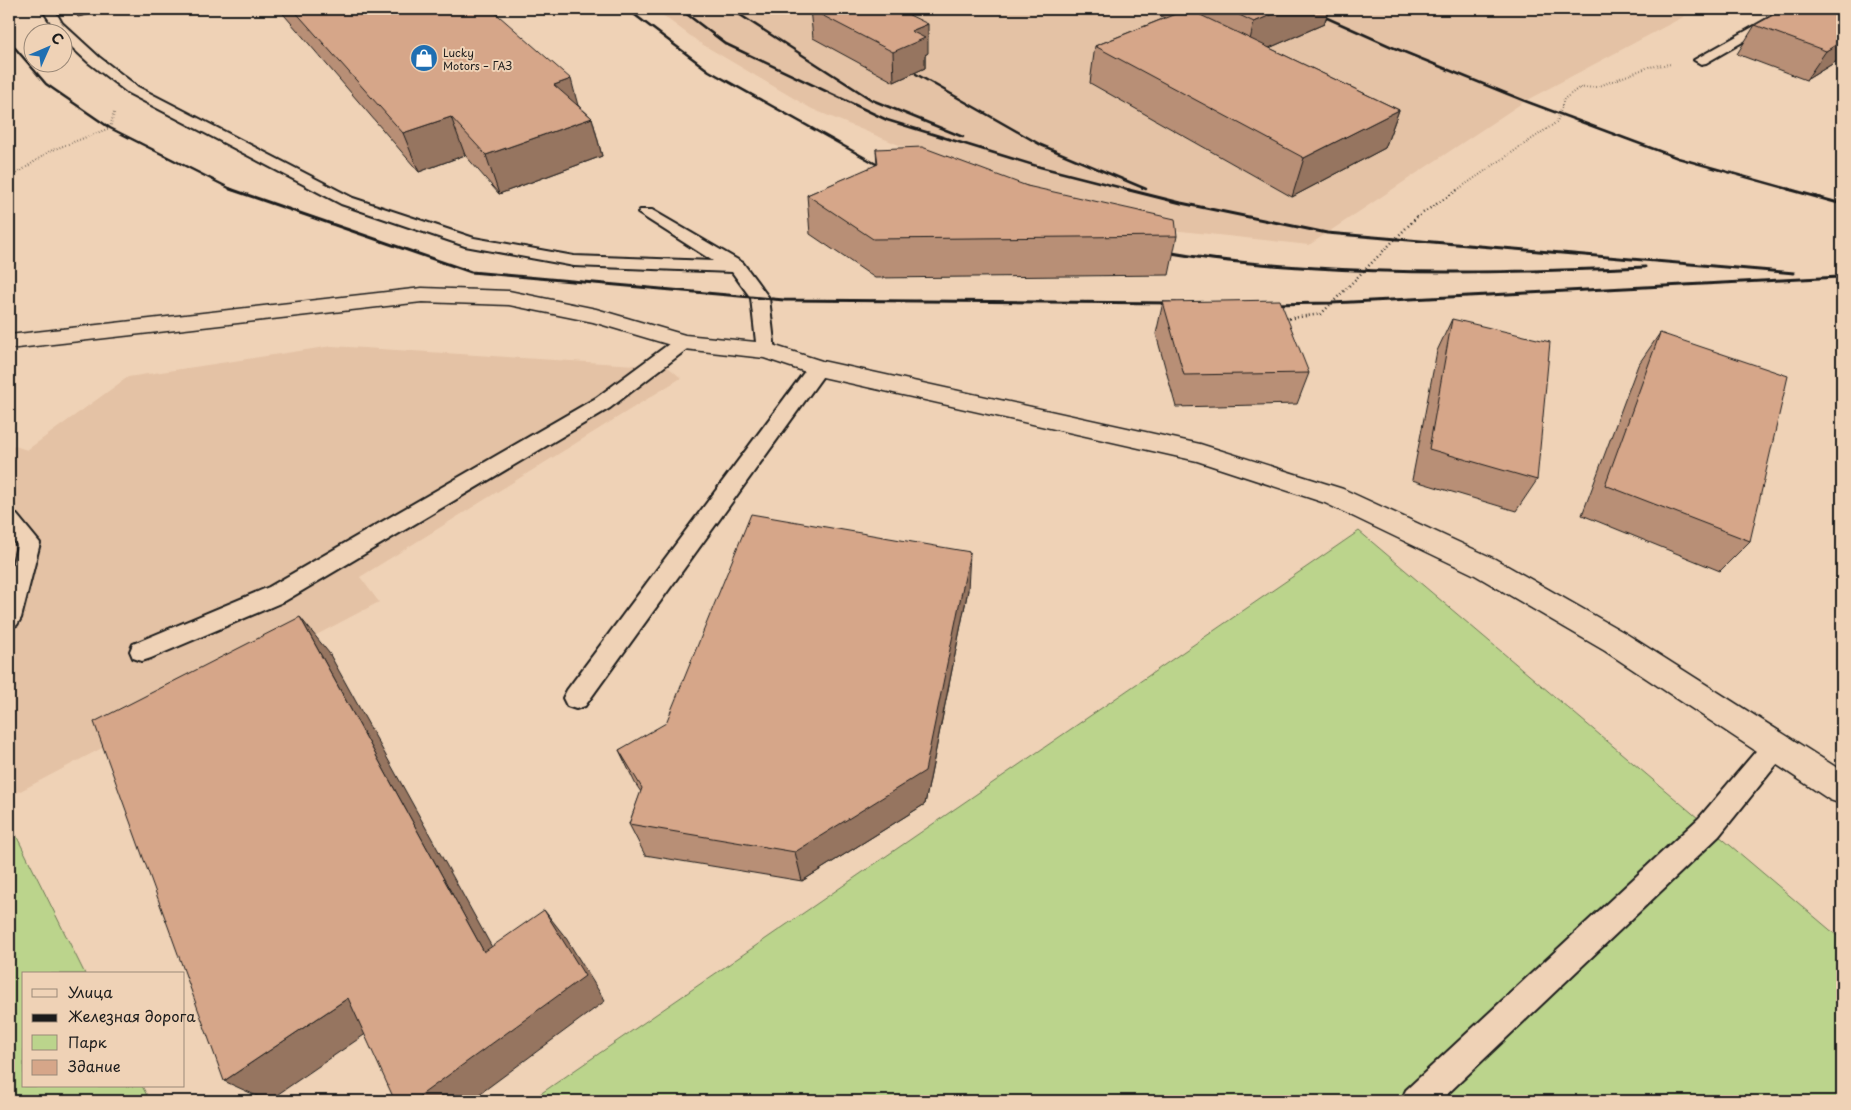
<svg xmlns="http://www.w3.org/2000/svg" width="1851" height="1110" font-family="'Playpen Sans',sans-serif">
<rect width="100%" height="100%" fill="#efd2b6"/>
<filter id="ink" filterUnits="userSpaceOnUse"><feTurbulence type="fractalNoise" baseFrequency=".02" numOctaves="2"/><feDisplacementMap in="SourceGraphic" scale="10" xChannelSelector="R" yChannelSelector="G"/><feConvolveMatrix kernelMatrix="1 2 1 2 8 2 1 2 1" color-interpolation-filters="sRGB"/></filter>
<g filter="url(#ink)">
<g fill="#e4c2a5">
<polygon points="654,9 1698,9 1525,101 1309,245 1144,227 957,169 812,109 700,43"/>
<polygon points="332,346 668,367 681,378 360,577 379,602 9,797 9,444 27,450 128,377"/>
</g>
<g fill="#bbd48c" stroke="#6c7854">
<polygon points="1359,531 1842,940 1842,1101 530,1101"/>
<polygon points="9,821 85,974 24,974 24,1086 142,1086 150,1101 9,1101"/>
</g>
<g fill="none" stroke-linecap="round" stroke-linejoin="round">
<g stroke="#1c1c1c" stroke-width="4">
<g id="lane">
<polygon points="42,9 54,9 62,23 99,57 138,87 353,198 474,238 574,256 713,261 638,213 640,210 652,210 743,263 769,298 775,351 773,355 766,357 759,355 757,351 751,298 732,272 574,266 465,246 341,204 128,93 89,63 62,38 62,32 57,32"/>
<polygon points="1785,9 1800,9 1706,63 1701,64 1694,60"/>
<polygon points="684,336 691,338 693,342 691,346 610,408 285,601 151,658 142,661 133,658 130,651 133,644 269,587 596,398 677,338"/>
<polygon points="818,362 825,363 828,368 825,373 585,706 576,709 567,706 563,698 567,690 811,363"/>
<polygon points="9,513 17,515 40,543 21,618 17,625 9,628 9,581 17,545 9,535"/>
<polygon points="1776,734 1785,738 1789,746 1785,754 1719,836 1440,1101 1401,1101 1406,1090 1699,818 1767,738"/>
</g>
</g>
<g stroke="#1c1c1c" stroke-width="3">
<polygon id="street" points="422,288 509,291 596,309 685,335 766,343 822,361 1200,444 1343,489 1495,559 1625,633 1842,771 1842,804 1830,800 1605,651 1475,575 1325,503 1197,461 818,376 764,358 684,349 593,322 509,305 422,302 9,349 9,335"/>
</g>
<g stroke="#1c1c1c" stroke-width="2" stroke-dasharray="0.5 2.5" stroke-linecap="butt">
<polyline points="1838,110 1842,112"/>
<polyline points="9,179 50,151 110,128 114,113"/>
<polyline points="1457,190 1557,122 1564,99 1579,88 1597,87 1649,67 1671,64"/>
</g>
<polyline stroke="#1c1c1c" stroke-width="2.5" stroke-dasharray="1 3" stroke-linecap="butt" points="1285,319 1321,314 1417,217 1459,189"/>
<use href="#lane" fill="#efd2b6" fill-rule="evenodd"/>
<use href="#street" fill="#efd2b6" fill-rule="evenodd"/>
<g stroke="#1c1c1c" stroke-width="2.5">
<polyline points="627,9 709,71 876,164 889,169"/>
<polyline points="680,9 726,44 887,120 1040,167 1130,190"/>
<polyline points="731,9 872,100 963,137"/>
<polyline points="1307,9 1392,47 1525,101 1678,158 1792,190"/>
<polyline points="9,41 46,84 110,128 233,190"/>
<polyline points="916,74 1041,145 1146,189"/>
</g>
<g stroke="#1c1c1c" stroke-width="3">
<polyline points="230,189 471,272 784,300 1176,303"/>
<polyline points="1125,189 1181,203 1327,233 1794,273"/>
<polyline points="1788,189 1842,204"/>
<path d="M 1161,251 C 1207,260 1254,264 1300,267 C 1415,275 1530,272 1645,267"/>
<polyline points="1268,304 1332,303 1840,277"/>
</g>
</g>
<g fill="#b88f76" stroke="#1c1c1c">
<polygon points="279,9 491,9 578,105 592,118 602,156 499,194 465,155 419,172"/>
<polygon points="810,9 928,53 925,55 925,68 894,82 813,38"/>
<polygon points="1145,9 1329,9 1324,24 1269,48 1399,110 1385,148 1292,197 1090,83 1095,46 1165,18"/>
<polygon points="1842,9 1842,58 1806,80 1737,54 1755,25"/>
<polygon points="876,149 1027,186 1177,236 1169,275 875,278 810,234 807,195 877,165"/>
<polygon points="1163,302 1309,373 1297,404 1176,407 1156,334"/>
<polygon points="1452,319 1537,480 1516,511 1412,480 1437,351"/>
<polygon points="1660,333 1750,541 1720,571 1582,515 1638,365"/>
<polygon points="968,590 925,804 802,881 645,855 629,824 641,792 635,783 619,750"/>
</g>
<g fill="#967460" stroke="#1c1c1c">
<polygon points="72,9 100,9 102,12 78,17"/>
<polygon points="1285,9 1329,9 1324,24 1246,58 1254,22"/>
<polygon points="928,24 928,53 925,55 925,68 894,82 893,52 911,31"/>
<polygon points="1842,41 1842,58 1806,80 1826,51"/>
<polygon points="571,79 581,117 554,85"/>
<polygon points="1399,110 1385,148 1292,197 1304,158"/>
<polygon points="451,117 465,155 419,172 403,133"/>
<polygon points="592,118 602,156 499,194 486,155"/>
<polygon points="970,552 968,590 925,804 802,881 795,852"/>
<polygon points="300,617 329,653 509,978 484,952"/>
<polygon points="544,910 566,938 605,1001 470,1101 413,1101"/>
<polygon points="348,998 383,1022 268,1101 224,1081"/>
</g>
<g fill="#d6a689" stroke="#1c1c1c">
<polygon points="293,9 491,9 571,79 554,85 592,118 486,155 451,117 403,133"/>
<polygon points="810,9 897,9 928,24 911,31 925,38 893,52"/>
<polygon points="1188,9 1399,110 1304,158 1095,46"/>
<polygon points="1227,9 1285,9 1254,22"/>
<polygon points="1784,9 1842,9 1842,41 1826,51 1755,25"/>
<polygon points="922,147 1027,186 1175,219 1177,236 873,239 807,195 878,164 876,149"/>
<polygon points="1280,300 1309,373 1184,375 1163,302"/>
<polygon points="1452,319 1550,342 1537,480 1429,449"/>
<polygon points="1660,333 1788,376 1750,541 1605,485"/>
<polygon points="751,514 970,552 925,771 795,852 629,824 642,788 619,750 666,723"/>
<polygon points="300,617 484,952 544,910 585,976 413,1101 395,1101 348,998 224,1081 94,722"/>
</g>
</g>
<defs>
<g id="shop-disc" transform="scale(1.4375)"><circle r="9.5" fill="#1f6fb2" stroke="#efd2b6"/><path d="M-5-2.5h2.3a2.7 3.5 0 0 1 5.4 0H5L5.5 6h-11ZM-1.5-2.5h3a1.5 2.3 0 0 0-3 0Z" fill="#fff"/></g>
</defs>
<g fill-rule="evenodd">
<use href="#shop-disc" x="424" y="58"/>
</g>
<g text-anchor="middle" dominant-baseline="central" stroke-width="4" stroke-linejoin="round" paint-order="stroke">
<g font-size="11" fill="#1c1c1c" stroke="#efd2b6" text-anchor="start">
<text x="443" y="52">Lucky<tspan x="443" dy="13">Motors – ГАЗ</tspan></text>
</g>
</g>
<rect width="1851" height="1110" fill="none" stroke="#efd2b6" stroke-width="30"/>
<rect x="15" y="15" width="1821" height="1080" fill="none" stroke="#1c1c1c" stroke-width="2" filter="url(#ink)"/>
<rect x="22" y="972" width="162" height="115" fill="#efd2b6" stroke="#9b8978"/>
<rect x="32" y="989" width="25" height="8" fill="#efd2b6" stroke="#9b8978"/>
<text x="68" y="998" font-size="15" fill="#1c1c1c">Улица</text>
<rect x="32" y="1014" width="25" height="8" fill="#1c1c1c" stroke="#9b8978"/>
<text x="68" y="1022" font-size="15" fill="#1c1c1c">Железная дорога</text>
<rect x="32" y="1035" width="25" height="15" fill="#bbd48c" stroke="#9b8978"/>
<text x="68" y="1048" font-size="15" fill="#1c1c1c">Парк</text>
<rect x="32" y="1060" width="25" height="15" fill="#d6a689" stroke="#9b8978"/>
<text x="68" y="1072" font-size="15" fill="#1c1c1c">Здание</text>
<g transform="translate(48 48) rotate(45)"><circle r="24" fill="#efd2b6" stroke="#9b8978"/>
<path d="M0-4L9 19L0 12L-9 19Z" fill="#1f6fb2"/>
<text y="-8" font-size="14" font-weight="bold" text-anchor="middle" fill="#1c1c1c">С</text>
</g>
</svg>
